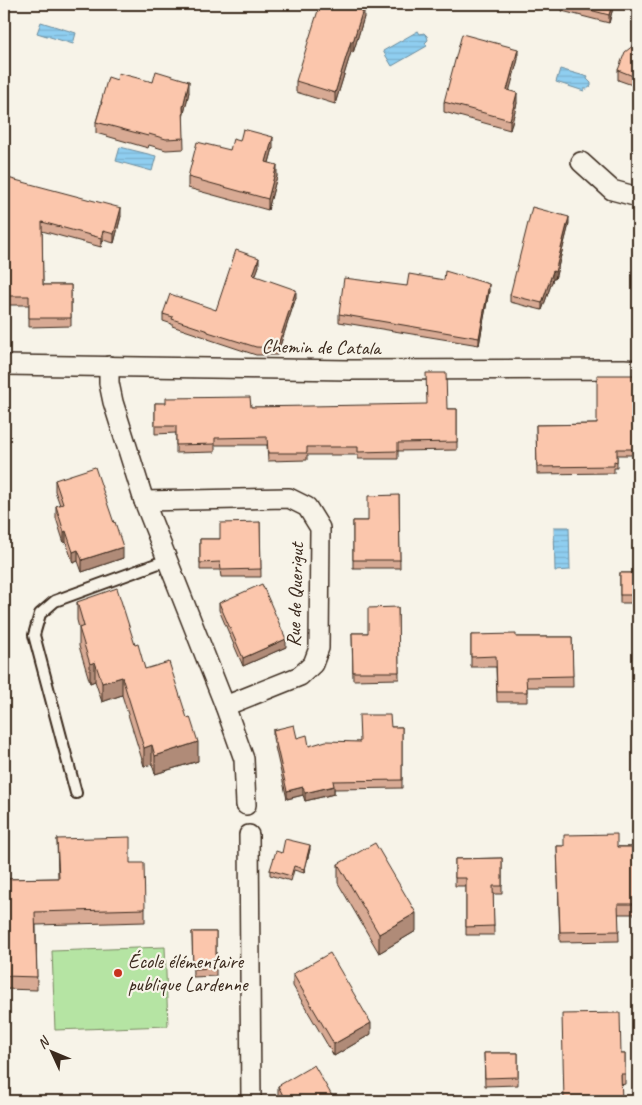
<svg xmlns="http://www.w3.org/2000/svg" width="642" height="1105" font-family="Caveat,sans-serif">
<defs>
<pattern id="water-rules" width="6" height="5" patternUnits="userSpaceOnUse" patternTransform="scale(1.25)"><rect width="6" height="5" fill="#8fcef0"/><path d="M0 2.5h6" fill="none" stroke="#7cb1cd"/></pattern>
</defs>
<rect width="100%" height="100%" fill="#f7f3e8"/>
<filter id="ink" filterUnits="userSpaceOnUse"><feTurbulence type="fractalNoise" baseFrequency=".02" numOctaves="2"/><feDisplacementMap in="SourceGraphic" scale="10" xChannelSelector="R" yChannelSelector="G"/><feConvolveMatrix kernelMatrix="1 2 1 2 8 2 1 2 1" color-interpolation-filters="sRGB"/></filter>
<g filter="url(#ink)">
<polygon fill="#b5e4a3" stroke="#788760" points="165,947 168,1026 55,1030 52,951"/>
<g fill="url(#water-rules)" stroke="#6d8c9c">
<polygon points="41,22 76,33 73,44 37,33"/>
<polygon points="418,31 420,34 424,33 427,36 428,40 425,43 427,46 392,66 383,51"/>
<polygon points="560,69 588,77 587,79 591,83 591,86 587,89 584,89 584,91 556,82"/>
<polygon points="120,147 156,156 152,171 116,161"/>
<polygon points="554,527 569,527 570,570 555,571"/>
</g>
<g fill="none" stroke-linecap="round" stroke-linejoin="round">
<g stroke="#3b2a1e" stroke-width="14">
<polyline id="service" points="76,793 34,635 40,614 55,601 167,560"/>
</g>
<g stroke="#3b2a1e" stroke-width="22">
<g id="minor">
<polyline points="581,162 612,190 638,197"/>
<polyline points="4,365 349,370 624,369 638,370"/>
<polyline points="109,366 109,383 113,402 144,501 225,706 244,759 246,805"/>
<polyline points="144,501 289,498 307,507 320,528 319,648 313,664 300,676 225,706"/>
<polyline points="249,835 251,1101"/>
</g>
</g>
<use href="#service" stroke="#f7f3e8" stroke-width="10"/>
<use href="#minor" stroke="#f7f3e8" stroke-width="19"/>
</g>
<g fill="#d8aa94" stroke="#3b2a1e">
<polygon points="562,4 614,4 609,23 562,11"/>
<polygon points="364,17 353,53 351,52 335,104 296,92 296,81"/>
<polygon points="638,42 638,87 618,80 618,70"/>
<polygon points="518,59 509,90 517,103 510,130 444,112 444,102"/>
<polygon points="117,80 153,82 189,92 183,117 184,149 166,150 149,145 148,148 96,133 96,122 101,105 101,102"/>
<polygon points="240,141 273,148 269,163 277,176 268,210 188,188 188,177 230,150"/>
<polygon points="4,177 121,216 114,243 103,240 101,247 42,231 43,285 71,285 71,326 29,327 29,305 4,305"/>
<polygon points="569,224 555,279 553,279 542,310 510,302 510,295"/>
<polygon points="259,266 255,276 296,297 277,355 256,355 208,339 208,338 172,326 172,324 163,321 163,314 216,310"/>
<polygon points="407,286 489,291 479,345 339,322 339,314"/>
<polygon points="638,375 638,455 617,455 617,468 614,468 614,473 537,474 536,425 597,424"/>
<polygon points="155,403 251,407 457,409 457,450 398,451 398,459 358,459 358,455 307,455 307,460 268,461 267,445 215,445 215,452 176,453 176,433 155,434"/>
<polygon points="55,480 123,558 82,572 78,561 73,563 66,542 64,543 56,518 56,506 60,505 55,491"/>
<polygon points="399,495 400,568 353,568 353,521 368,521"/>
<polygon points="260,522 261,577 221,577 220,570 200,570 200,539 220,539"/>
<rect x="620" y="573" width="18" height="30"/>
<polygon points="77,602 135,645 145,669 198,761 155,774 152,764 144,766 122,695 102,702 95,681 90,683 79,646 79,628 77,620"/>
<polygon points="219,603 286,647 243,666 219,610"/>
<polygon points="398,607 399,679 353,680 352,633 368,633"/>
<polygon points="471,635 516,637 572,637 573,687 527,687 527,702 497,702 496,667 471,667"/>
<polygon points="391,727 402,727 402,788 334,789 334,794 305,801 303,795 287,799 273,738 273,730 297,738 309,746 360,742"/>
<polygon points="57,839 130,863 145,909 145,922 36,925 37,990 4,989 4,879 58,878"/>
<polygon points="557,846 638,847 638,914 618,914 619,941 560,942"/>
<polygon points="310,849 304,873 294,870 291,881 270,875 270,870 282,853"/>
<polygon points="502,858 502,894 493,894 494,935 466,935 466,886 455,886 455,859"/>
<polygon points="338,864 416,931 379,953 338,883"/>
<polygon points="192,932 216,932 216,976 193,977"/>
<polygon points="293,974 371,1034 334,1056 293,986"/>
<polygon points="484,1053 518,1053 518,1085 485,1086"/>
<polygon points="621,1054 625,1054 625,1084 621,1085"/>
<polygon points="278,1086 335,1101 279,1101 278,1098"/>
</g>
<g fill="#b08b78" stroke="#3b2a1e">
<polygon points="612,4 614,4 609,23 609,15"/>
<polygon points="364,6 364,17 353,53 353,42"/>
<polygon points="351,41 351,52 335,104 335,93"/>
<polygon points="518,49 518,59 507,100 507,90"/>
<polygon points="189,81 189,92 183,118 183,107"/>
<polygon points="517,93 517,103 510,130 510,120"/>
<polygon points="273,137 273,148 266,173 266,162"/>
<polygon points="277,165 277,176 268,210 268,199"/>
<polygon points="121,208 121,216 114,243 114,234"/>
<polygon points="569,217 569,224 555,279 555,272"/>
<polygon points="103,231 103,240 101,247 101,238"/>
<polygon points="259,258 259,266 253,283 253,275"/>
<polygon points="553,271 553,279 542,310 542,303"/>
<polygon points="489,284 489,291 479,345 479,338"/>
<polygon points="296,290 296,297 277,355 277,348"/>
<polygon points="66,531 66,542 64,543 64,532"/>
<polygon points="123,547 123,558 82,572 82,560"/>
<polygon points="78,550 78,561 73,563 73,552"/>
<polygon points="286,639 286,647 243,666 243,658"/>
<polygon points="95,662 95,681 90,683 90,664"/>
<polygon points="122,677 122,695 102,702 102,683"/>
<polygon points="198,742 198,761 155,774 155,756"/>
<polygon points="152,745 152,764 144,766 144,748"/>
<polygon points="334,786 334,794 305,801 305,793"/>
<polygon points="303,787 303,795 287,799 287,791"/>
<polygon points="310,845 310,849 304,873 304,869"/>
<polygon points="416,913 416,931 379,953 379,934"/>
<polygon points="371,1023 371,1034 334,1056 334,1044"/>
</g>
<g fill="#fbc6ac" stroke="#3b2a1e">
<polygon points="320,4 356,4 364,6 353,42 351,41 335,93 296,81"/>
<polygon points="567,4 612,4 609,15"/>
<polygon points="462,34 518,49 507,90 517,93 510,120 444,102"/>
<polygon points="638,42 638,78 618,70 625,52"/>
<polygon points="156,71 189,81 183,107 184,138 166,139 149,134 148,136 96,122 102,102 101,102 108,77 117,80 118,73 153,82"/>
<polygon points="243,129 273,137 266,162 277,165 268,199 188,177 197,142 230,150 233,139 240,141"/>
<polygon points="4,177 121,208 114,234 103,231 101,238 42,222 43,285 71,285 71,318 29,318 29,296 4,296"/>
<polygon points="532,207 569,217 555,272 553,271 542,303 510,295"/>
<polygon points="236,250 259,258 253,275 296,290 277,348 256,347 208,332 208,331 172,319 173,317 163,314 170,294 216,310"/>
<polygon points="445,271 489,284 479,338 339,314 344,278 407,286 409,274 444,280"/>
<polygon points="426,373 446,373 447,409 457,409 457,442 398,443 398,451 358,452 358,447 307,447 307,453 268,453 267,437 215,438 215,444 176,445 176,426 155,426 155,403 166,403 166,398 250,397 251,407 427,404"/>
<polygon points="597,375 638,375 638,449 617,449 617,462 614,461 614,466 537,467 536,425 597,424"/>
<polygon points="95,467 114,523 115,522 123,547 82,560 78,550 73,552 66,531 64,532 56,506 63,504 55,480"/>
<polygon points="399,495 400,560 353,560 353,521 368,521 368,496"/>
<polygon points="260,522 261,569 221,570 220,562 200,563 200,539 220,539 220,523"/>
<rect x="620" y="573" width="18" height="22"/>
<polygon points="262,584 286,639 243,658 219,603"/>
<polygon points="117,588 135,645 138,644 145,669 169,662 187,718 190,717 198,742 155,756 152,745 144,748 122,677 102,683 95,662 90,664 79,628 84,626 77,602"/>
<polygon points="398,607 399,672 353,672 352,633 368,633 368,608"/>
<polygon points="516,634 516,637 572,637 573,676 526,677 527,692 497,692 496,656 471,657 471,635"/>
<polygon points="359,715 390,715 391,727 402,727 402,780 333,781 334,786 305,793 303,787 287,791 273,730 294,725 297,738 307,735 309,746 326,741 360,742"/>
<polygon points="617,834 617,847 638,847 638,904 618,904 619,931 560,932 557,846 564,846 564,835"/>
<polygon points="130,837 130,863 144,863 145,909 35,912 37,977 4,976 4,879 59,878 57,839"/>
<polygon points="285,839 310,845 304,869 294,866 291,876 270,870 276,851 282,853"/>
<polygon points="375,843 416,913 379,934 338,864"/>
<polygon points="502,858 502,886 493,886 494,926 466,927 466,878 455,878 455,859"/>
<polygon points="192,932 216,932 216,968 193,969"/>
<polygon points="330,953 371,1023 334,1044 293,974"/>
<polygon points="620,1013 621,1054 625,1054 625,1074 621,1074 622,1101 564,1101 562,1014"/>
<polygon points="484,1053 518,1053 518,1077 485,1078"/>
<polygon points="314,1065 335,1101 286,1101 278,1086"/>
</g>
</g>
<circle fill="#c8321e" stroke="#f7f3e8" stroke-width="2" cx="118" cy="973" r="5"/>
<g text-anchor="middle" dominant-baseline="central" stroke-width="4.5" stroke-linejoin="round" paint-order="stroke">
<g font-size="20" fill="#3b2a1e" stroke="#f7f3e8">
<text transform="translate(321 347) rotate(1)">Chemin de Catala</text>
<text transform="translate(295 595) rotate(-88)">Rue de Querigut</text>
</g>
<g font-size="20" fill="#3b2a1e" stroke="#f7f3e8" text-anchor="start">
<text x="128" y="961">École élémentaire<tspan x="128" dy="23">publique Lardenne</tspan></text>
</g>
</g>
<rect width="642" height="1105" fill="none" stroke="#f7f3e8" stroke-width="20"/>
<rect x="10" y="10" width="622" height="1085" fill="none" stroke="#3b2a1e" stroke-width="2" filter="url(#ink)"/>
<g transform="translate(52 1052) rotate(314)" stroke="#f7f3e8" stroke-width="4" paint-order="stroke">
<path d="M0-4L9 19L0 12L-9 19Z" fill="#3b2a1e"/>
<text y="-8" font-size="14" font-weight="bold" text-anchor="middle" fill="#3b2a1e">N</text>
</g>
</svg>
